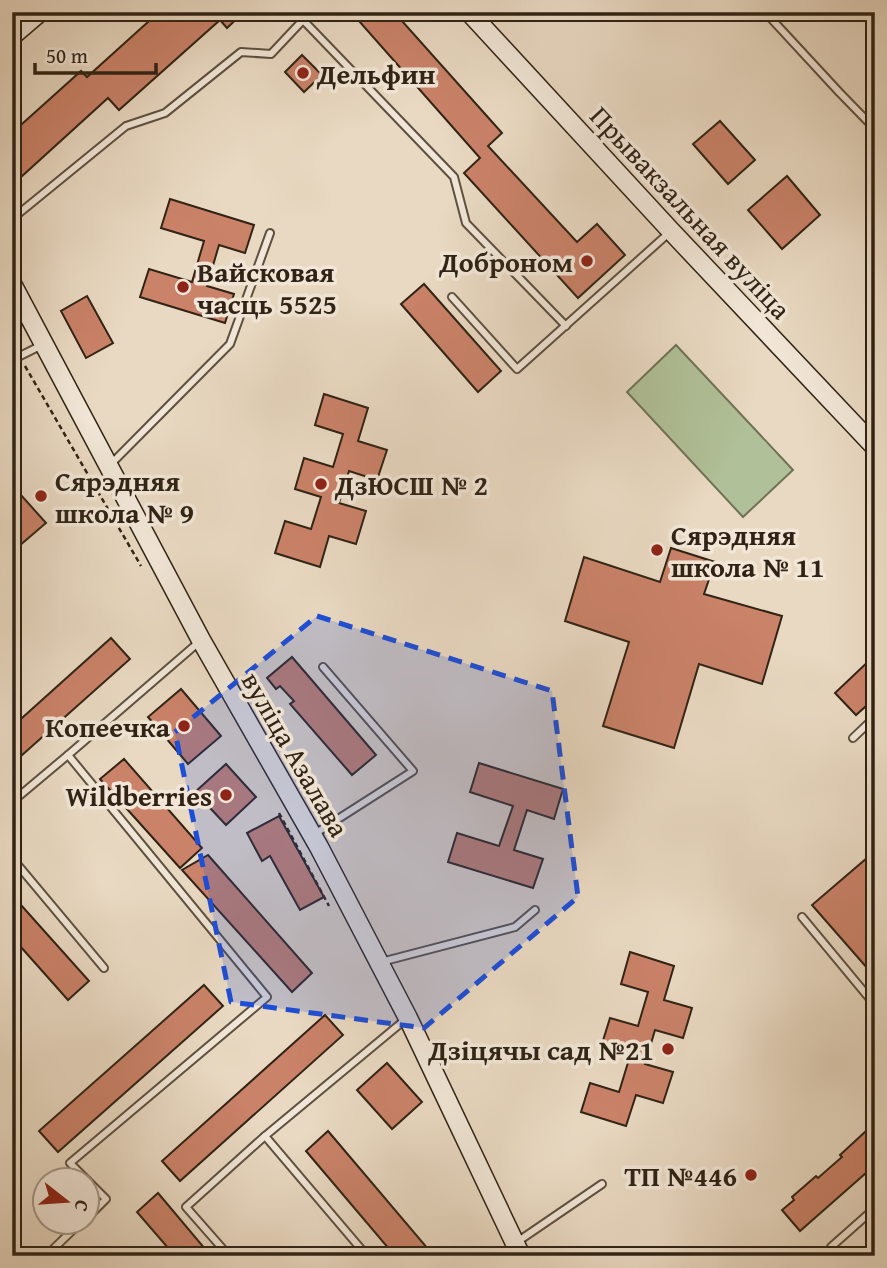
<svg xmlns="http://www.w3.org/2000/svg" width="887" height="1268" font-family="'Gentium Book Plus',serif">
<rect width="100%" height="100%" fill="#e9d9c2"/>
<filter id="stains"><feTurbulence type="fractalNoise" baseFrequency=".00286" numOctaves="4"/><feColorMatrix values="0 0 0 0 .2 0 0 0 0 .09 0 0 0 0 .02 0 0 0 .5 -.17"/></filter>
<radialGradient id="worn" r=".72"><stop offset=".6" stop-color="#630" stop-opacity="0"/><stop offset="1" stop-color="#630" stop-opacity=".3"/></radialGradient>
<polygon fill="#b0c098" stroke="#707256" stroke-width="2" points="676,345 793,470 743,517 627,392"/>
<g fill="#ca8269" stroke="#302315" stroke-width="2">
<polygon points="159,12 244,12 227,28 220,20 119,110 108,98 21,177 12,168 12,133 81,71 87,77"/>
<polygon points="351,12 394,12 502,133 488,146 577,242 597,224 625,255 578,298 464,173 480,158"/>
<polygon points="302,55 322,75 304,92 285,72"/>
<polygon points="720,121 755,160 728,184 693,144"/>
<polygon points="787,176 820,215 782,249 748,210"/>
<polygon points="170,199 254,225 245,253 219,245 207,286 234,294 225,323 140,297 149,269 192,282 204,241 161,228"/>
<polygon points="424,284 501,371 478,392 401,304"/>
<polygon points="87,296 113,343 86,358 61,311"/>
<polygon points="324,394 368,408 358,441 387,450 377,480 349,471 339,503 366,511 356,544 329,536 320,567 275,553 285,521 311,529 321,497 295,489 304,458 333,467 343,434 315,425"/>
<polygon points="12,485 46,523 12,552"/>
<polygon points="671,548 715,562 704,594 782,616 762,684 699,664 674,748 603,726 629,642 565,621 584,557 660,582"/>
<polygon points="111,638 130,659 12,764 12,727"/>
<polygon points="875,655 875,698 856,715 835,693"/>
<polygon points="292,657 376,755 352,775 290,704 294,701 280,686 276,689 267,678"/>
<polygon points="181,689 221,736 188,764 148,717"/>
<polygon points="124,759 202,848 180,868 100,779"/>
<polygon points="479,763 563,789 554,819 527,810 514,850 543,859 533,888 448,862 457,833 499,846 513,806 470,792"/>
<polygon points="226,764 256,797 226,825 195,792"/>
<polygon points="279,816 324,897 300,910 270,856 262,861 247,833"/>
<polygon points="208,855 312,973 292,992 182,870"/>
<polygon points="867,858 875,867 875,977 812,905"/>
<polygon points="12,895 89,981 68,1000 12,937"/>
<polygon points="630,952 674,966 664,1000 692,1008 683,1038 655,1030 645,1064 673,1072 663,1103 636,1095 626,1126 581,1112 590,1083 619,1092 630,1056 601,1047 610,1018 638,1026 648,992 621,984"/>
<polygon points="204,985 223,1006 58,1152 39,1131"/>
<polygon points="325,1015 343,1035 180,1181 162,1161"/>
<polygon points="387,1063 422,1102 392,1129 357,1090"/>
<polygon points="875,1129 875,1165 800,1231 782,1210 794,1200 792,1197 816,1176 818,1178 842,1157 840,1155 865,1132 868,1135"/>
<polygon points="328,1131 434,1256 395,1256 306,1151"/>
<polygon points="158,1193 211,1256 175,1256 137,1212"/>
</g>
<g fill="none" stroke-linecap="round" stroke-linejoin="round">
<g stroke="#5e5040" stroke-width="10">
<g id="lane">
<polyline points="765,12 839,92 875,129"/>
<polyline points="12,219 126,126 165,113 241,52 271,54 303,20 454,177 466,223 566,326"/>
<polyline points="452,297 517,369 670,232"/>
<polyline points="12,360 42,345"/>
<polyline points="110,465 230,344 270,233"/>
<polyline points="853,738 875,717"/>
<polyline points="12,802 68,755"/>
<polyline points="313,835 413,771 323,667"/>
<polyline points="12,858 104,968"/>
<polyline points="802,917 875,1005"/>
<polyline points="381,962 515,927 535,910"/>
<polyline points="265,1136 367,1256"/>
<polyline points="87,1180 70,1163 267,997 68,755 199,642"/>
<polyline points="88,1181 106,1199 88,1217"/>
<polyline points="517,1242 602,1184"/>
<polyline points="831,1247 875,1208"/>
<polyline points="46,1256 81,1222"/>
<polyline points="229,1256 186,1207 265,1136 406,1019"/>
</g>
</g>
<g stroke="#302315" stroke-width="21">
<g id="secondary">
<polyline points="469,12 671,231 875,447"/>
<polyline points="12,36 40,12"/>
<polyline points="12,284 201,640 319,847 408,1018 521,1256"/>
</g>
</g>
<g stroke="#302315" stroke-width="2.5" stroke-dasharray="5 3.5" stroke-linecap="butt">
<polyline points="25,366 141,566"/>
<polyline points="279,813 329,906"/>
</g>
<use href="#lane" stroke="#f1e6d7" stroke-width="6"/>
<use href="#secondary" stroke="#f1e6d7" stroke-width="18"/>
</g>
<path fill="#1d4ed8" fill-opacity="0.2" stroke="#1d4ed8" stroke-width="5" stroke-dasharray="14 9" stroke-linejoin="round" d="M 317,616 L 552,691 L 578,897 L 424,1028 L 231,1002 L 175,732 Z"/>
<g fill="#8f2418" stroke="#f1e6d7" stroke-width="2.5">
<circle cx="303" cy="73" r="7"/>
<circle cx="587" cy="261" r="7"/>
<circle cx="183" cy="287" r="7"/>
<circle cx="321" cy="484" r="7"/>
<circle cx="41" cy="496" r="7"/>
<circle cx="657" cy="550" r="7"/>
<circle cx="184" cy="726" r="7"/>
<circle cx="226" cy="795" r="7"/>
<circle cx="668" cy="1049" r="7"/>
<circle cx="751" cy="1175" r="7"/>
</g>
<g text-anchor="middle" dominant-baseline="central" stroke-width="7" stroke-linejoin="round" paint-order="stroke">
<g font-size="28" font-weight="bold" fill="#302315" stroke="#f1e6d7" text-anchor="start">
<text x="317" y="73">Дельфин</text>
<text x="573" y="261" text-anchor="end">Доброном</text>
<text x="197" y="271">Вайсковая<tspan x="197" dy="32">часць 5525</tspan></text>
<text x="55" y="480">Сярэдняя<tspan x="55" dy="32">школа № 9</tspan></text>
<text x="335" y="484">ДзЮСШ № 2</text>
<text x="671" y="534">Сярэдняя<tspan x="671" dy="32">школа № 11</tspan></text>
<text x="170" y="726" text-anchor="end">Копеечка</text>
<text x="212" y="795" text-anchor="end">Wildberries</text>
<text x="654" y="1049" text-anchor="end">Дзіцячы сад №21</text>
<text x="737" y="1175" text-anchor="end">ТП №446</text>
</g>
<g font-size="28" fill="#302315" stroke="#f1e6d7">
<text transform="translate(691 212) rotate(47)">Прывакзальная вуліца</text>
<text transform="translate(296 754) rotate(60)">вуліца Азалава</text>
</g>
</g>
<rect width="887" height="1268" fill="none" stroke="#e9d9c2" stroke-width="42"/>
<rect x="14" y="14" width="859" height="1240" fill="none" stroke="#302315" stroke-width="3.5"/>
<rect x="21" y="21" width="845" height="1226" fill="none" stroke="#302315" stroke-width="2"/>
<g transform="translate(66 1201) rotate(107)"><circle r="33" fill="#f1e6d7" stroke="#a49889" stroke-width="2"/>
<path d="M0-5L12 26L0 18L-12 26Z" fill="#8f2418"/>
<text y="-10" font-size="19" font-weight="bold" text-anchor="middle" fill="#302315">С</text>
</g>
<path d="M35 63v10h121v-10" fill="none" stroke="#302315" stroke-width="3.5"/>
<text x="46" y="63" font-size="21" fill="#302315" stroke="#f1e6d7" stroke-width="5" paint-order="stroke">50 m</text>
<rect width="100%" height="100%" filter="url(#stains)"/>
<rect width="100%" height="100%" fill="url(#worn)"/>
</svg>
